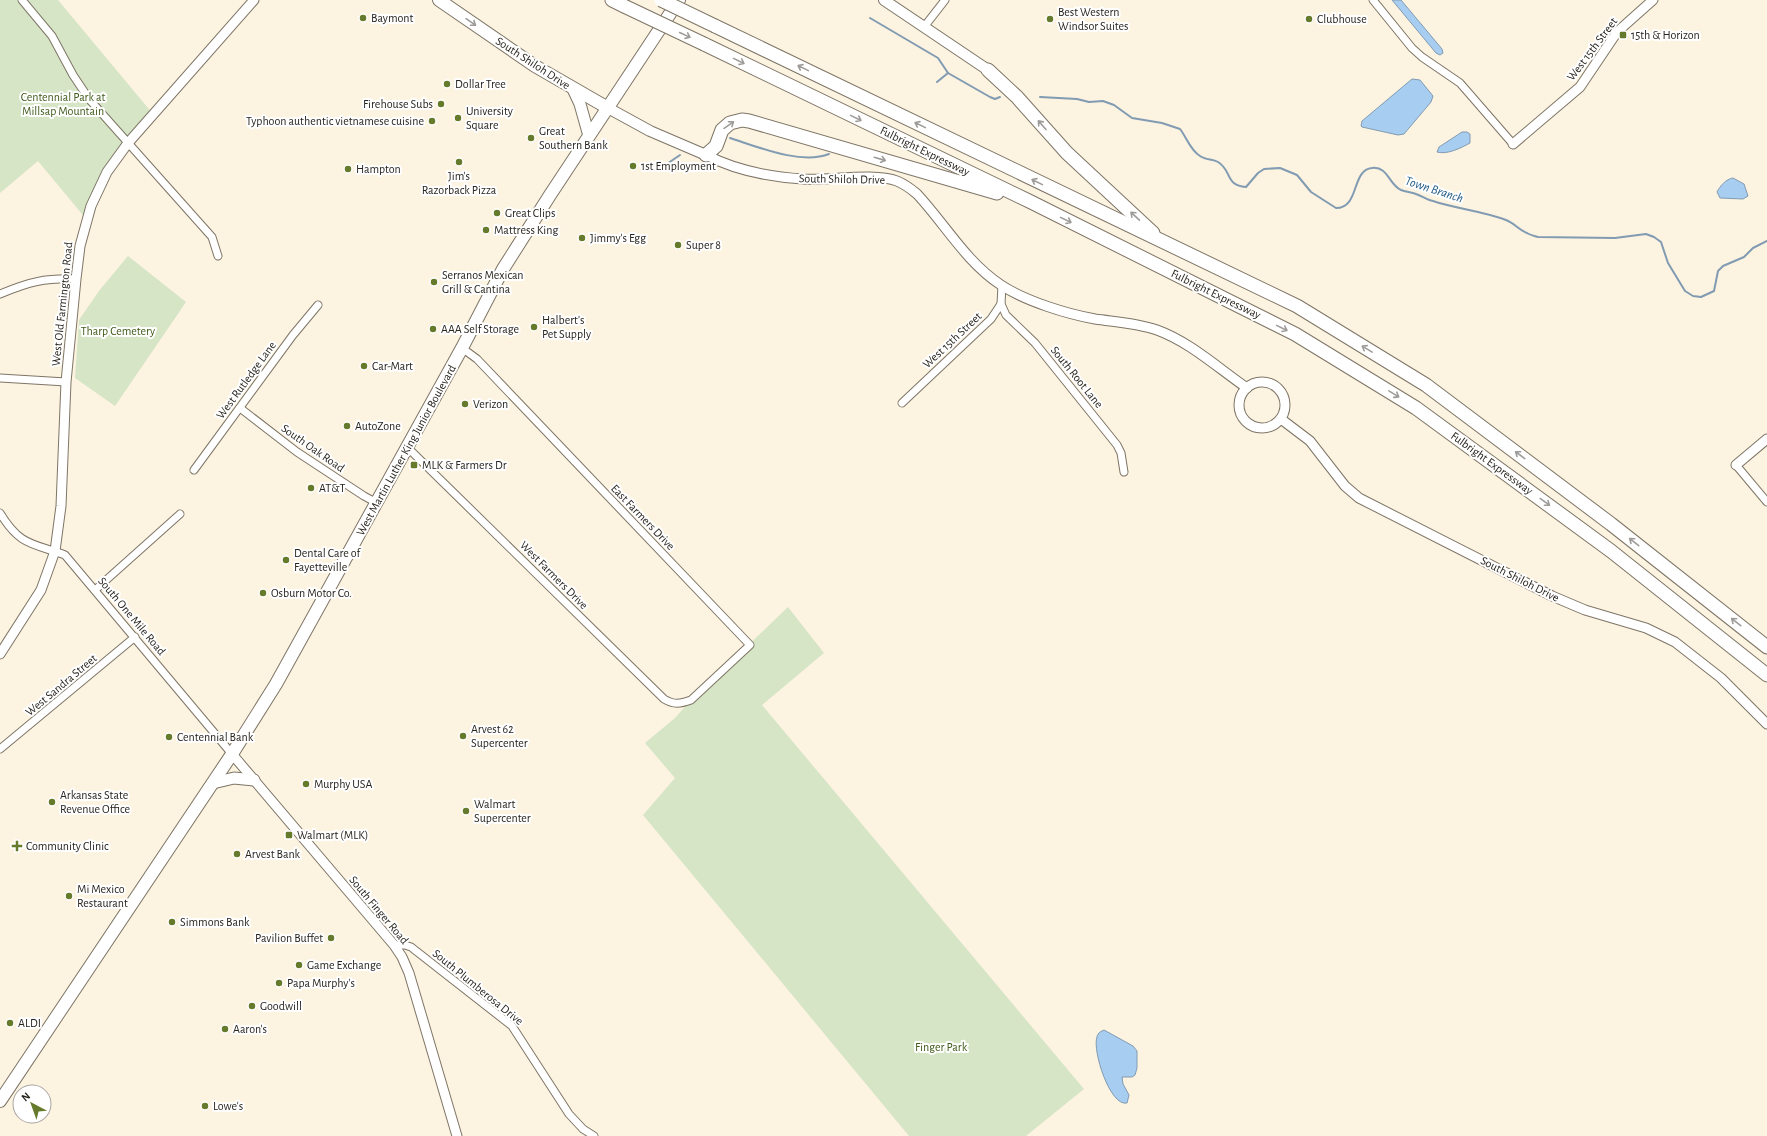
<svg xmlns="http://www.w3.org/2000/svg" width="1767" height="1136" font-family="'Alegreya Sans',sans-serif">
<rect width="100%" height="100%" fill="#fdf3e1"/>
<g fill="#d5e5c5">
<polygon points="0,0 58,0 153,114 118,156 87,220 38,161 0,193"/>
<polygon points="128,256 186,302 115,406 75,378 79,320 99,291"/>
<polygon points="788,607 824,653 762,705 1084,1089 1026,1136 909,1136 643,815 675,778 645,743 675,718 691,700"/>
</g>
<g fill="#a7cef1" stroke="#819bb2">
<polygon points="1392,0 1401,0 1442,49 1443,53 1440,55 1436,53"/>
<polygon points="1412,79 1420,80 1433,96 1431,102 1404,134 1398,135 1362,127 1361,126 1362,121"/>
<path d="M 1462,132 L 1467,132 L 1470,134 L 1470,143 C 1461,148 1447,155 1437,152 L 1439,147 Z"/>
<path d="M 1733,178 L 1744,184 L 1748,196 L 1743,199 L 1720,198 L 1717,192 C 1720,186 1726,179 1733,178 Z"/>
<path d="M 1104,1030 L 1133,1046 L 1137,1051 L 1137,1068 L 1135,1075 L 1132,1077 L 1122,1077 L 1123,1084 L 1129,1095 L 1127,1103 C 1110,1107 1092,1050 1097,1037 C 1097,1035 1099,1033 1100,1032 Z"/>
</g>
<g fill="none" stroke-linecap="round" stroke-linejoin="round">
<g stroke="#819bb2" stroke-width="2">
<polyline points="870,18 938,58 948,73 990,97 995,99 1000,97"/>
<polyline points="937,82 948,73"/>
<path d="M 1040,97 L 1077,99 L 1089,102 L 1103,101 L 1114,105 L 1132,118 L 1162,123 L 1180,129 C 1187,138 1190,150 1200,156 C 1205,160 1213,159 1218,162 C 1232,170 1225,186 1246,187 L 1258,173 L 1264,169 L 1280,168 L 1297,175 L 1311,192 L 1336,208 C 1360,208 1351,170 1372,168 C 1388,166 1389,185 1401,190 C 1406,192 1411,192 1416,194 C 1422,196 1427,200 1433,201 C 1457,209 1483,211 1506,220 C 1514,223 1519,230 1527,233 C 1530,235 1535,236 1538,237 L 1615,238 L 1646,234 L 1654,237 L 1661,242 L 1668,263 L 1685,291 L 1693,296 L 1701,297 L 1714,291 L 1718,271 L 1723,266 L 1744,257 L 1753,248 L 1767,241"/>
<path d="M 730,138 C 758,147 801,165 829,154"/>
<polyline points="658,170 680,155"/>
</g>
<g stroke="#7e7566" stroke-width="9">
<g id="minor">
<polyline points="22,0 52,36 73,75 89,99 212,237 218,256"/>
<polyline points="1373,0 1412,48 1422,57 1460,83 1513,144"/>
<polyline points="924,27 945,0"/>
<path d="M 0,294 C 29,282 44,278 76,279"/>
<polyline points="1001,304 1006,315 1035,343 1117,445 1121,453 1124,472"/>
<polyline points="0,378 66,382"/>
<polyline points="902,403 991,319 1001,304 1002,285"/>
<polyline points="240,408 297,452 364,496 377,503"/>
<path d="M 407,447 L 664,699 C 674,705 680,704 691,700 L 750,645 L 477,359 L 462,348"/>
<polyline points="1736,465 1767,502"/>
<polyline points="194,470 293,335 318,305"/>
<path d="M 0,513 C 20,546 32,543 65,555 L 232,754"/>
<polyline points="95,590 180,514"/>
<polyline points="0,749 135,637"/>
<polyline points="394,945 405,945 411,947 512,1026 569,1114 583,1129 594,1136"/>
</g>
</g>
<g stroke="#7e7566" stroke-width="11">
<g id="tertiary">
<polyline points="1513,144 1580,87 1617,32 1653,0"/>
<path d="M 706,155 C 735,170 770,177 803,179 C 828,181 874,172 897,181 C 904,184 910,188 917,194 C 945,224 966,262 1001,285 C 1025,301 1067,314 1095,319 C 1116,322 1137,323 1157,330 C 1190,342 1218,368 1247,388"/>
<circle cx="1262" cy="405" r="23"/>
<polyline points="1281,419 1310,441 1345,486 1359,498 1552,596 1585,610 1646,628 1675,642 1721,678 1767,724"/>
<polyline points="1736,465 1767,439"/>
<polyline points="0,654 41,590 55,551 61,506 66,382 76,279 80,246 91,206 107,172 128,143 254,0"/>
<polyline points="232,754 394,945 402,957 409,973 457,1136"/>
</g>
</g>
<g stroke="#7e7566" stroke-width="12">
<g id="secondary">
<polyline points="884,0 988,70"/>
<polyline points="608,108 650,131 706,155"/>
</g>
</g>
<g stroke="#7e7566" stroke-width="13">
<g id="primary">
<polyline points="573,89 580,104 589,136"/>
<polyline points="213,783 234,778 254,780"/>
</g>
</g>
<g stroke="#7e7566" stroke-width="14">
<g id="trunk">
<polyline points="439,0 535,66 608,108"/>
<polyline points="0,1101 232,754 276,684 462,348 503,269 550,195 679,0"/>
</g>
</g>
<g stroke="#7e7566" stroke-width="15">
<g id="motorway">
<polyline points="612,0 624,6"/>
<polyline points="715,26 1297,306 1426,385 1611,524 1767,647"/>
<polyline points="704,44 1031,202 1295,334 1416,408 1611,551 1767,675"/>
<polyline points="988,70 1017,97 1067,153 1153,233"/>
<polyline points="706,155 716,146 722,130 730,123 742,120 749,121 997,193"/>
</g>
</g>
<use href="#minor" stroke="#fff" stroke-width="7"/>
<use href="#tertiary" stroke="#fff" stroke-width="9"/>
<use href="#secondary" stroke="#fff" stroke-width="10"/>
<use href="#primary" stroke="#fff" stroke-width="11"/>
<use href="#trunk" stroke="#fff" stroke-width="12"/>
<use href="#motorway" stroke="#fff" stroke-width="13"/>
<g stroke="#7e7566" stroke-width="15" stroke-linecap="butt">
<g id="motorway-bridge">
<polyline points="661,0 715,26"/>
<polyline points="624,6 704,44"/>
</g>
</g>
<use href="#motorway-bridge" stroke="#fff" stroke-width="13"/>
</g>
<defs><path id="oneway-shaft" d="M-6 0H5M1.5-3L5.5 0L1.5 3" fill="none" stroke-width="1.6" stroke-linecap="round" stroke-linejoin="round"/></defs>
<g stroke="#9e9c9a">
<use href="#oneway-shaft" transform="translate(471 22) rotate(35)"/>
<use href="#oneway-shaft" transform="translate(685 35) rotate(25)"/>
<use href="#oneway-shaft" transform="translate(739 61) rotate(26)"/>
<use href="#oneway-shaft" transform="translate(803 68) rotate(-154)"/>
<use href="#oneway-shaft" transform="translate(856 118) rotate(26)"/>
<use href="#oneway-shaft" transform="translate(729 125) rotate(-35)"/>
<use href="#oneway-shaft" transform="translate(920 125) rotate(-154)"/>
<use href="#oneway-shaft" transform="translate(1042 125) rotate(-131)"/>
<use href="#oneway-shaft" transform="translate(880 159) rotate(16)"/>
<use href="#oneway-shaft" transform="translate(1037 182) rotate(-154)"/>
<use href="#oneway-shaft" transform="translate(1135 216) rotate(-137)"/>
<use href="#oneway-shaft" transform="translate(1066 220) rotate(26)"/>
<use href="#oneway-shaft" transform="translate(1282 328) rotate(26)"/>
<use href="#oneway-shaft" transform="translate(1367 349) rotate(-149)"/>
<use href="#oneway-shaft" transform="translate(1394 394) rotate(31)"/>
<use href="#oneway-shaft" transform="translate(1520 455) rotate(-143)"/>
<use href="#oneway-shaft" transform="translate(1545 502) rotate(36)"/>
<use href="#oneway-shaft" transform="translate(1634 542) rotate(-142)"/>
<use href="#oneway-shaft" transform="translate(1736 622) rotate(-142)"/>
</g>
<g fill="#657a2a" stroke="#fff" stroke-width="1.5">
<circle cx="363" cy="18" r="4"/>
<circle cx="1050" cy="19" r="4"/>
<circle cx="1309" cy="19" r="4"/>
<rect x="1619" y="31" width="8" height="8" rx="2"/>
<circle cx="447" cy="84" r="4"/>
<circle cx="441" cy="104" r="4"/>
<circle cx="458" cy="118" r="4"/>
<circle cx="432" cy="121" r="4"/>
<circle cx="531" cy="138" r="4"/>
<circle cx="459" cy="162" r="4"/>
<circle cx="633" cy="166" r="4"/>
<circle cx="348" cy="169" r="4"/>
<circle cx="497" cy="213" r="4"/>
<circle cx="486" cy="230" r="4"/>
<circle cx="582" cy="238" r="4"/>
<circle cx="678" cy="245" r="4"/>
<circle cx="434" cy="282" r="4"/>
<circle cx="534" cy="327" r="4"/>
<circle cx="433" cy="329" r="4"/>
<circle cx="364" cy="366" r="4"/>
<circle cx="465" cy="404" r="4"/>
<circle cx="347" cy="426" r="4"/>
<rect x="410" y="461" width="8" height="8" rx="2"/>
<circle cx="311" cy="488" r="4"/>
<circle cx="286" cy="560" r="4"/>
<circle cx="263" cy="593" r="4"/>
<circle cx="463" cy="736" r="4"/>
<circle cx="169" cy="737" r="4"/>
<circle cx="306" cy="784" r="4"/>
<circle cx="52" cy="802" r="4"/>
<circle cx="466" cy="811" r="4"/>
<rect x="285" y="831" width="8" height="8" rx="2"/>
<path d="M15 840h4v4h4v4h-4v4h-4v-4h-4v-4h4z"/>
<circle cx="237" cy="854" r="4"/>
<circle cx="69" cy="896" r="4"/>
<circle cx="172" cy="922" r="4"/>
<circle cx="331" cy="938" r="4"/>
<circle cx="299" cy="965" r="4"/>
<circle cx="279" cy="983" r="4"/>
<circle cx="252" cy="1006" r="4"/>
<circle cx="10" cy="1023" r="4"/>
<circle cx="225" cy="1029" r="4"/>
<circle cx="205" cy="1106" r="4"/>
</g>
<g text-anchor="middle" dominant-baseline="central" stroke-width="4" stroke-linejoin="round" paint-order="stroke">
<g font-size="12" fill="#28241e" stroke="#fff" text-anchor="start">
<text x="1058" y="12">Best Western<tspan x="1058" dy="14">Windsor Suites</tspan></text>
<text x="371" y="18">Baymont</text>
<text x="1317" y="19">Clubhouse</text>
<text x="1631" y="35">15th &amp; Horizon</text>
<text x="455" y="84">Dollar Tree</text>
<text x="433" y="104" text-anchor="end">Firehouse Subs</text>
<text x="466" y="111">University<tspan x="466" dy="14">Square</tspan></text>
<text x="424" y="121" text-anchor="end">Typhoon authentic vietnamese cuisine</text>
<text x="539" y="131">Great<tspan x="539" dy="14">Southern Bank</tspan></text>
<text x="641" y="166">1st Employment</text>
<text x="356" y="169">Hampton</text>
<text x="459" y="176" text-anchor="middle">Jim's<tspan x="459" dy="14">Razorback Pizza</tspan></text>
<text x="505" y="213">Great Clips</text>
<text x="494" y="230">Mattress King</text>
<text x="590" y="238">Jimmy's Egg</text>
<text x="686" y="245">Super 8</text>
<text x="442" y="275">Serranos Mexican<tspan x="442" dy="14">Grill &amp; Cantina</tspan></text>
<text x="542" y="320">Halbert's<tspan x="542" dy="14">Pet Supply</tspan></text>
<text x="441" y="329">AAA Self Storage</text>
<text x="372" y="366">Car-Mart</text>
<text x="473" y="404">Verizon</text>
<text x="355" y="426">AutoZone</text>
<text x="422" y="465">MLK &amp; Farmers Dr</text>
<text x="319" y="488">AT&amp;T</text>
<text x="294" y="553">Dental Care of<tspan x="294" dy="14">Fayetteville</tspan></text>
<text x="271" y="593">Osburn Motor Co.</text>
<text x="471" y="729">Arvest 62<tspan x="471" dy="14">Supercenter</tspan></text>
<text x="177" y="737">Centennial Bank</text>
<text x="314" y="784">Murphy USA</text>
<text x="60" y="795">Arkansas State<tspan x="60" dy="14">Revenue Office</tspan></text>
<text x="474" y="804">Walmart<tspan x="474" dy="14">Supercenter</tspan></text>
<text x="297" y="835">Walmart (MLK)</text>
<text x="26" y="846">Community Clinic</text>
<text x="245" y="854">Arvest Bank</text>
<text x="77" y="889">Mi Mexico<tspan x="77" dy="14">Restaurant</tspan></text>
<text x="180" y="922">Simmons Bank</text>
<text x="323" y="938" text-anchor="end">Pavilion Buffet</text>
<text x="307" y="965">Game Exchange</text>
<text x="287" y="983">Papa Murphy's</text>
<text x="260" y="1006">Goodwill</text>
<text x="18" y="1023">ALDI</text>
<text x="233" y="1029">Aaron's</text>
<text x="213" y="1106">Lowe's</text>
</g>
<g font-size="12" fill="#28241e" stroke="#fff">
<text transform="translate(1592 49) rotate(-53)">West 15th Street</text>
<text transform="translate(533 63) rotate(33)">South Shiloh Drive</text>
<text transform="translate(925 151) rotate(26)">Fulbright Expressway</text>
<text transform="translate(842 179) rotate(1)">South Shiloh Drive</text>
<text transform="translate(1216 294) rotate(26)">Fulbright Expressway</text>
<text transform="translate(62 304) rotate(-84)">West Old Farmington Road</text>
<text transform="translate(952 340) rotate(-43)">West 15th Street</text>
<text transform="translate(1077 377) rotate(51)">South Root Lane</text>
<text transform="translate(246 380) rotate(-54)">West Rutledge Lane</text>
<text transform="translate(313 448) rotate(35)">South Oak Road</text>
<text transform="translate(406 450) rotate(-61)">West Martin Luther King Junior Boulevard</text>
<text transform="translate(1492 463) rotate(36)">Fulbright Expressway</text>
<text transform="translate(643 517) rotate(46)">East Farmers Drive</text>
<text transform="translate(554 575) rotate(45)">West Farmers Drive</text>
<text transform="translate(1520 579) rotate(27)">South Shiloh Drive</text>
<text transform="translate(132 616) rotate(50)">South One Mile Road</text>
<text transform="translate(61 685) rotate(-40)">West Sandra Street</text>
<text transform="translate(379 910) rotate(50)">South Finger Road</text>
<text transform="translate(478 987) rotate(39)">South Plumberosa Drive</text>
</g>
<g font-size="12" fill="#405a1a" stroke="#fff">
<text x="63" y="97">Centennial Park at<tspan x="63" dy="14">Millsap Mountain</tspan></text>
<text x="118" y="331">Tharp Cemetery</text>
<text x="941" y="1047">Finger Park</text>
</g>
<g font-size="13" font-style="italic" fill="#1e5986" stroke="#fff">
<text transform="translate(1434 190) rotate(18)">Town Branch</text>
</g>
</g>
<g transform="translate(32 1104) rotate(319)"><circle r="19" fill="#ffffff" stroke="#a9a7a5"/>
<path d="M0-3L7 15L0 10L-7 15Z" fill="#657a2a"/>
<text y="-6" font-size="11" font-weight="bold" text-anchor="middle" fill="#28241e">N</text>
</g>
</svg>
